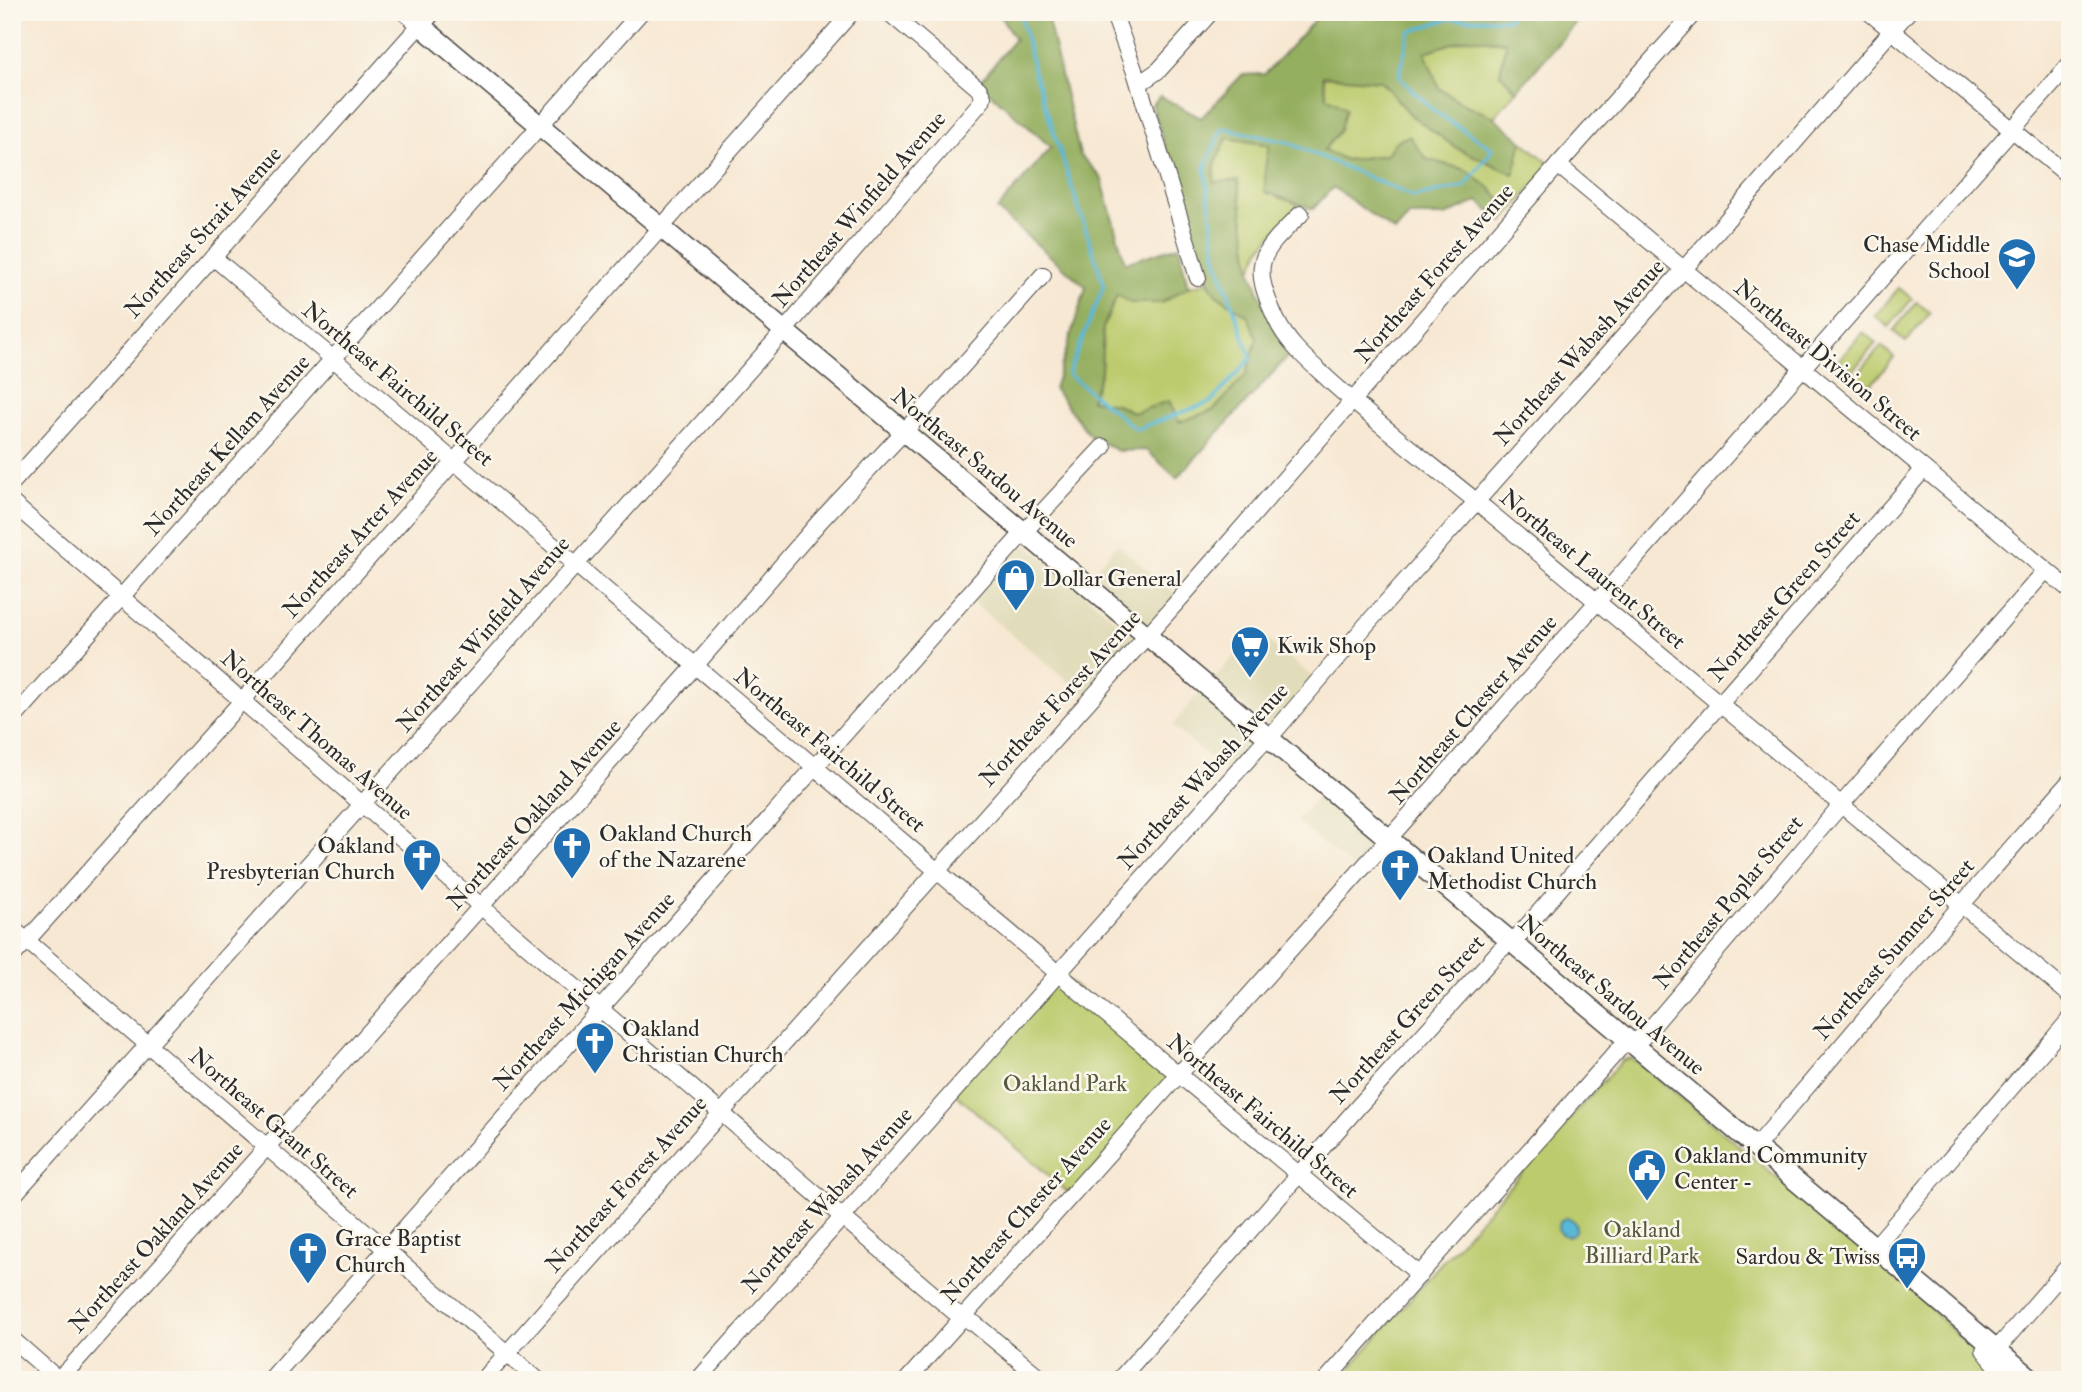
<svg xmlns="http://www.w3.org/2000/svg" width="2082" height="1392" font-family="'IM FELL Double Pica',serif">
<rect width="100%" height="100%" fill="#fbf7ec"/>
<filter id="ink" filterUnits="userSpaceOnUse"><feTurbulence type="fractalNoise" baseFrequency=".0143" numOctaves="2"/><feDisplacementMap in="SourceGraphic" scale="14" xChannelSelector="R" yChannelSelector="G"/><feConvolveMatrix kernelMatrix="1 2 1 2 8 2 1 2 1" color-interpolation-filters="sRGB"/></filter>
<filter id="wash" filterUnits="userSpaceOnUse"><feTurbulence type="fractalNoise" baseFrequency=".00686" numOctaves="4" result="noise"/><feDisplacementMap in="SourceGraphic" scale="28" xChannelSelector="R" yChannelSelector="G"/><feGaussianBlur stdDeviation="1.57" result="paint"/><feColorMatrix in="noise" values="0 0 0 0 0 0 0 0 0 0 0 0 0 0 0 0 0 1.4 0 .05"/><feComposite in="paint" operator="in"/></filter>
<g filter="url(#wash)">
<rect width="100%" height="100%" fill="#f7e8d3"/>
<g fill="#e1dcba">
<polygon points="1117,544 1176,594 1147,624 1088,577"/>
<polygon points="1022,546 1029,546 1135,637 1085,695 970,600"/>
<polygon points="1256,631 1315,679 1269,726 1212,681"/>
<polygon points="1201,690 1254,736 1256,741 1229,773 1172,726"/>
<polygon points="1321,793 1376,840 1375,845 1353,868 1296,821"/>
</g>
<g fill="#bccb6d" stroke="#747b4c" stroke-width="2">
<polygon points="1468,38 1506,42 1500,74 1517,91 1494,117 1463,104 1439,88 1424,52"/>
<polygon points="1323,76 1381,81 1412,116 1513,174 1522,141 1551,165 1503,222 1495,216 1501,200 1466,170 1426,159 1396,141 1386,155 1346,160 1323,150 1340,130 1327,97"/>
<polygon points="1227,138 1269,145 1265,168 1265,192 1299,204 1260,249 1251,271 1238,181 1214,183 1215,164"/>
<polygon points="1209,282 1216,294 1248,316 1257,339 1246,375 1214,410 1179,422 1169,401 1134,413 1115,404 1091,400 1101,372 1102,328 1117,295 1161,303 1188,287"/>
<polygon points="1899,288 1912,299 1889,327 1875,316"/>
<polygon points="1917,302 1930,313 1906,342 1893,331"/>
<polygon points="1863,332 1876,343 1852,371 1839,360"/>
<polygon points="1881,346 1894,357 1870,386 1857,375"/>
<polygon points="1059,973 1178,1074 1071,1195 953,1092"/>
<polygon points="1631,1058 1642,1065 1918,1296 1985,1363 1995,1380 1340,1380 1426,1280 1622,1060"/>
</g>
<polygon fill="#95af60" stroke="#606d46" stroke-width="2" points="998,12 1046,12 1080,155 1101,177 1125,263 1179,246 1188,287 1161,303 1131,303 1117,295 1103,328 1101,372 1091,400 1116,404 1134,413 1169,401 1179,422 1214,410 1246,375 1257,339 1248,316 1216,294 1205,276 1152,105 1160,96 1201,118 1242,75 1265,74 1322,12 1585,12 1517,91 1500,74 1506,42 1468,38 1425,52 1439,88 1463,104 1494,117 1522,141 1514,174 1456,148 1412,116 1381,81 1323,76 1327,97 1346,108 1340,130 1324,150 1346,160 1386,155 1396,141 1409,136 1426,159 1466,170 1491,189 1501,200 1495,216 1478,201 1445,216 1409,216 1395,232 1333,187 1313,209 1265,192 1265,168 1269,145 1227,138 1215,164 1214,182 1238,180 1251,271 1270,321 1291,353 1177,478 1146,450 1118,451 1090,436 1054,389 1086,287 997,210 1051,147 979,83 1015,39"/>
<circle fill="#58b8d7" stroke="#427281" stroke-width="2" cx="1567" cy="1227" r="9"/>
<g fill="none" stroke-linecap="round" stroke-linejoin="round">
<polyline stroke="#58b8d7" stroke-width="3.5" points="1020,12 1034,72 1104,285 1068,374 1136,429 1211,402 1251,358 1216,258 1205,167 1222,128 1287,142 1414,197 1465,186 1493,149 1434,111 1399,77 1409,32 1448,19 1509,19 1511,12"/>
</g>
</g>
<g filter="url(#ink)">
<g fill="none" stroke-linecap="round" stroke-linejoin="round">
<g stroke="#4a4744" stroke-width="18">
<g id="minor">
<polyline points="1113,12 1136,75 1198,278"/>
<polyline points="1869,12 2070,177"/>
<polyline points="1139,84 1159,70 1211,12"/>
<polyline points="1558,165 2070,590"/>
<path d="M 1301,214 C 1259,255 1250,262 1276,319 C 1288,345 1310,362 1330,381 C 1381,427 1436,468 1488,511 C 1683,672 1876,834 2070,995"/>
<polyline points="213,257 1119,1025 1420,1275"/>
<polyline points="12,483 420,25 404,12"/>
<polyline points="12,503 854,1227 953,1311 975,1324 1043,1380"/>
<polyline points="12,720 641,12"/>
<polyline points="12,928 538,1380"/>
<polyline points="12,957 249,693 852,12"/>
<polyline points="1755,1148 1950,918 2070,781"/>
<polyline points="12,1197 784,331 982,101 983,97 979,89 888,12"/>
<polyline points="1874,1248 2070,1019"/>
<polyline points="12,1339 59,1380"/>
<polyline points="1984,1350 2000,1370 2005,1380"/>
<polyline points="1990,1357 2070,1264"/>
<polyline points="56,1380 68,1370 695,666 820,521 912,423 1043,275"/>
<polyline points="270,1380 1024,532 1103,447"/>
<polyline points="483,1380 1186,592 1558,165 1695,12"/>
<polyline points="698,1380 1258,748 1277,729 1366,625 1684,269 1908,12"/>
<polyline points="907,1380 1400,826 2070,64"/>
<polyline points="1119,1380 1357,1108 1499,951 1521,933 1924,469"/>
<polyline points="1326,1380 1620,1048 1644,1036 1841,805 2046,570"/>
</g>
</g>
<g stroke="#4a4744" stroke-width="22">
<polyline id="major" points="431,12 420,25 2033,1380"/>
</g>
<use href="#minor" stroke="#fff" stroke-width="16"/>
<use href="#major" stroke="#fff" stroke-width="19"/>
</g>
</g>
<defs>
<g id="school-pin" transform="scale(2.0125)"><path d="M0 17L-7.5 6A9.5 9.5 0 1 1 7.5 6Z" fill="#1f6fb2" stroke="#fbf7ec"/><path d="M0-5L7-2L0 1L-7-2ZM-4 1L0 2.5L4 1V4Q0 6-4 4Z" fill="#fff"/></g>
<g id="shop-pin" transform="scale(2.0125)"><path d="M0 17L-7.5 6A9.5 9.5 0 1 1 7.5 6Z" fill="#1f6fb2" stroke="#fbf7ec"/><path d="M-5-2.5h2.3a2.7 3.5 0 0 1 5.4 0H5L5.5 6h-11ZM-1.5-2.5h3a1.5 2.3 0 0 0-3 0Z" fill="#fff"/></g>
<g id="supermarket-pin" transform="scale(2.0125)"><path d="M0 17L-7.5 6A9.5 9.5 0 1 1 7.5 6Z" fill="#1f6fb2" stroke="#fbf7ec"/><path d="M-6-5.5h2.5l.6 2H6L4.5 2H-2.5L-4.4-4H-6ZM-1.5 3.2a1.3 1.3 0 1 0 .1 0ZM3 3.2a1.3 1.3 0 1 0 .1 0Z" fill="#fff"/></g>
<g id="church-pin" transform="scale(2.0125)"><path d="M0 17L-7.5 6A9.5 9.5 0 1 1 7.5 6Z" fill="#1f6fb2" stroke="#fbf7ec"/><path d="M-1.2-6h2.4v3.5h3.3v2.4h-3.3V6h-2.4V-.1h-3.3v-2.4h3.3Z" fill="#fff"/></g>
<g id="civic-pin" transform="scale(2.0125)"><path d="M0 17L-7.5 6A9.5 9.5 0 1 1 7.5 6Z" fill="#1f6fb2" stroke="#fbf7ec"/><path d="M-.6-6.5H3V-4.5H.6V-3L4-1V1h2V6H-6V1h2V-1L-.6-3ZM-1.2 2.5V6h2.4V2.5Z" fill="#fff"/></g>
<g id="bus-pin" transform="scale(2.0125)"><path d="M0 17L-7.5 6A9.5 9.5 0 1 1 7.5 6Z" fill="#1f6fb2" stroke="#fbf7ec"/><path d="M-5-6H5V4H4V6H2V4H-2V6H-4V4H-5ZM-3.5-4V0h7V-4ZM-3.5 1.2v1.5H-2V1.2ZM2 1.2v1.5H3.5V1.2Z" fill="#fff"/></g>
</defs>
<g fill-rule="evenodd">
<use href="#school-pin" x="2017" y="257"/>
<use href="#shop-pin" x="1016" y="578"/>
<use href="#supermarket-pin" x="1250" y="645"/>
<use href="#church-pin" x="572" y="846"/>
<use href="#church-pin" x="422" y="858"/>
<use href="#church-pin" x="1400" y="868"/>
<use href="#church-pin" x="595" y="1041"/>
<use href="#civic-pin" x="1647" y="1168"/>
<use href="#church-pin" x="308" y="1251"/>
<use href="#bus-pin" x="1907" y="1256"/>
</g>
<g text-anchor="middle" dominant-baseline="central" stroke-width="5" stroke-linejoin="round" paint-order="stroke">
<g font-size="23" fill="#2b2b2b" stroke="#fbf7ec">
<text transform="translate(859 209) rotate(-49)">Northeast Winfield Avenue</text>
<text transform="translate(203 232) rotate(-48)">Northeast Strait Avenue</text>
<text transform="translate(1434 273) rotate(-49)">Northeast Forest Avenue</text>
<text transform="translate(1579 352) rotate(-48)">Northeast Wabash Avenue</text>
<text transform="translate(1828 360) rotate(40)">Northeast Division Street</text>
<text transform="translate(398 384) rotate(40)">Northeast Fairchild Street</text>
<text transform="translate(227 445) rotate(-48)">Northeast Kellam Avenue</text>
<text transform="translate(985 468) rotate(40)">Northeast Sardou Avenue</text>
<text transform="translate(360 533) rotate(-48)">Northeast Arter Avenue</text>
<text transform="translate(1593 569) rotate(40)">Northeast Laurent Street</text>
<text transform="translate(1784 596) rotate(-49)">Northeast Green Street</text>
<text transform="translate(483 634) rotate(-49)">Northeast Winfield Avenue</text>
<text transform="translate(1060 698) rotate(-48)">Northeast Forest Avenue</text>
<text transform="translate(1473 709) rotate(-49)">Northeast Chester Avenue</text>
<text transform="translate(317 735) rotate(41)">Northeast Thomas Avenue</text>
<text transform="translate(830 750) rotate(40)">Northeast Fairchild Street</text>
<text transform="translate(1203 776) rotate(-48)">Northeast Wabash Avenue</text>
<text transform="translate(534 814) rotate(-48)">Northeast Oakland Avenue</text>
<text transform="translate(1728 902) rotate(-50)">Northeast Poplar Street</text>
<text transform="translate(1894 949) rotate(-49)">Northeast Sumner Street</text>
<text transform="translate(584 991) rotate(-48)">Northeast Michigan Avenue</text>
<text transform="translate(1612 995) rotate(40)">Northeast Sardou Avenue</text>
<text transform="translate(1407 1019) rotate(-48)">Northeast Green Street</text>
<text transform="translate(1263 1116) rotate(40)">Northeast Fairchild Street</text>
<text transform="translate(274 1123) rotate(41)">Northeast Grant Street</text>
<text transform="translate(626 1184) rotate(-48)">Northeast Forest Avenue</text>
<text transform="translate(827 1200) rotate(-48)">Northeast Wabash Avenue</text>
<text transform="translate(1026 1210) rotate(-48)">Northeast Chester Avenue</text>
<text transform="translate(156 1237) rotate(-48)">Northeast Oakland Avenue</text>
</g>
<g font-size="23" fill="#2b2b2b" stroke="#fbf7ec" text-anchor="start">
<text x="1990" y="244" text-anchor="end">Chase Middle<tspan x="1990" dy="26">School</tspan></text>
<text x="1043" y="578">Dollar General</text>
<text x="1277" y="645">Kwik Shop</text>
<text x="599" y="833">Oakland Church<tspan x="599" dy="26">of the Nazarene</tspan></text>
<text x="395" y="845" text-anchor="end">Oakland<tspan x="395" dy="26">Presbyterian Church</tspan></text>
<text x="1427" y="855">Oakland United<tspan x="1427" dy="26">Methodist Church</tspan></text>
<text x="622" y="1028">Oakland<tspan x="622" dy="26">Christian Church</tspan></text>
<text x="1674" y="1155">Oakland Community<tspan x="1674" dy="26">Center -</tspan></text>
<text x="335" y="1238">Grace Baptist<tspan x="335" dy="26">Church</tspan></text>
<text x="1880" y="1256" text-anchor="end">Sardou &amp; Twiss</text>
</g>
<g font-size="23" fill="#565b3f" stroke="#fbf7ec">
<text x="1065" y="1083">Oakland Park</text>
<text x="1642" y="1229">Oakland<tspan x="1642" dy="26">Billiard Park</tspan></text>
</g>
</g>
<rect width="2082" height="1392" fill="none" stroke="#fbf7ec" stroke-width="42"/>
</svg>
